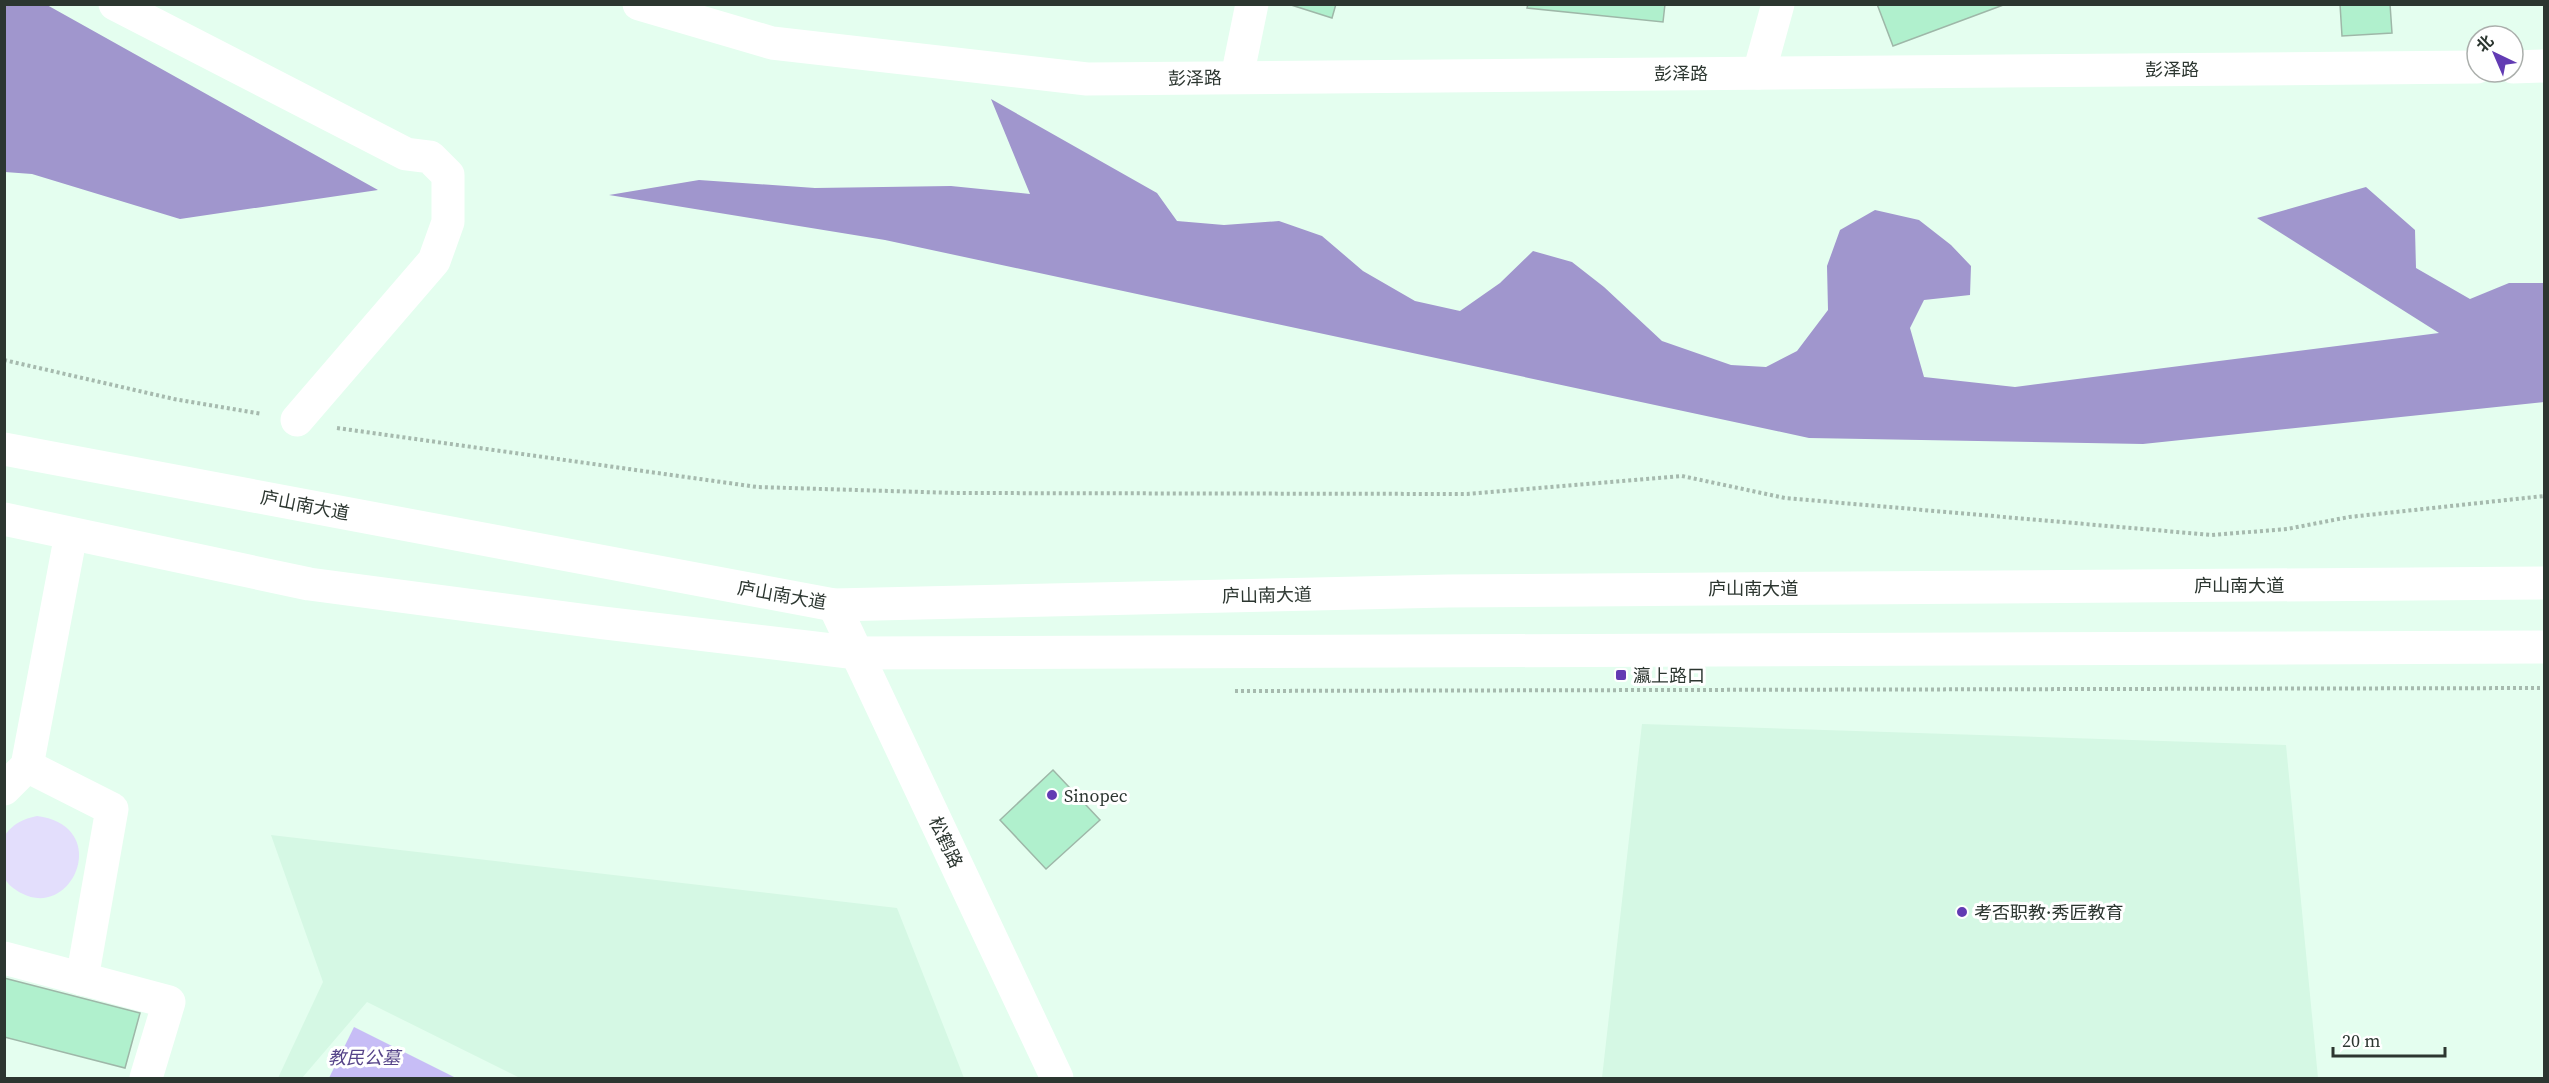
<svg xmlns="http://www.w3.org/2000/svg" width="2549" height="1083" font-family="'Source Serif 4','Noto Sans SC',serif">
<rect width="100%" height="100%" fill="#e4feef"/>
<g fill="#d5f8e4">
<polygon points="1642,724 2286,745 2318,1078 1602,1078"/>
<polygon points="271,835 897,908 964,1078 520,1078 367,1002 302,1078 278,1078 323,982"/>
</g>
<path fill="#e3defc" d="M 37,816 C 113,826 73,921 21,893 C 15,890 6,883 4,877 C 1,865 4,847 5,835 C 14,823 23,819 37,816 Z"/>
<polygon fill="#c7bdf6" points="354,1027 456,1078 329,1078"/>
<g fill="#a096cd">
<polygon points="4,5 47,5 378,190 180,219 32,174 5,172"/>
<polygon points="991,99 1157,193 1177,221 1224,225 1279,221 1322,236 1363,271 1415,301 1460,311 1500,283 1533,251 1572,262 1604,287 1662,341 1731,365 1766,367 1797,351 1828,310 1827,266 1840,230 1875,210 1919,220 1951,245 1971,266 1970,295 1924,300 1910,328 1924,377 2015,387 2439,333 2257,218 2366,187 2415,230 2416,268 2470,299 2509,283 2544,283 2544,402 2143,444 1809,438 885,240 609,195 699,180 815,188 951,186 1030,194"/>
</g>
<g fill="#b0f0cd" stroke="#9eb7a8" stroke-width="1.5">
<polygon points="1288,4 1336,4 1332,18"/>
<polygon points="1528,4 1665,4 1663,22 1527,8"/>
<polygon points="1877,4 2006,4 1893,46"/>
<polygon points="2340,4 2390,4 2392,33 2342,36"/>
<polygon points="1053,770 1100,820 1046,869 1000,820"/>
<polygon points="4,978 140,1013 125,1068 4,1037"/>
</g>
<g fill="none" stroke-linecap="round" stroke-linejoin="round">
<g stroke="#a6baae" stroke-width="4" stroke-dasharray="3 3" stroke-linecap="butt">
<polyline points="4,360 174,399 262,414"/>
<polyline points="337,428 757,487 955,493 1467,494 1682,476 1785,498 2212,535 2287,529 2349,517 2544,496"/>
<polyline points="1235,691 2544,688"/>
</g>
<g stroke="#fff" stroke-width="33">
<polyline points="115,4 406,154 430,157 448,175 448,222 434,261 297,420"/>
<polyline points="639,4 772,43 1087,79 2477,67"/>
<polyline points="2513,67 2544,66"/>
<polyline points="1759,73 1778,4"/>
<polyline points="1237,77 1252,4"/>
<polyline points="27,766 112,809 82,979"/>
<polyline points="4,789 27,766 71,534"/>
<polyline points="4,958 169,1002 146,1078"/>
</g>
<polyline stroke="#fff" stroke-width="33" points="834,605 1057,1078"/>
<g stroke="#fff" stroke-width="33">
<polyline points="4,449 834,605 1447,591 2544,583"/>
<polyline points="4,519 309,584 604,623 857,653 2544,647"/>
</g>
</g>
<g fill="#623bb3" stroke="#fff" stroke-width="2">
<rect x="1615" y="669" width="12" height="12" rx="3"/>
<circle cx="1052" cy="795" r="6"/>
<circle cx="1962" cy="912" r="6"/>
</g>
<g text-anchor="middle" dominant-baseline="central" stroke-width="6" stroke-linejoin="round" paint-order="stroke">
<g font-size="18" fill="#2c3630" stroke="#fff">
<text x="2172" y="69">彭泽路</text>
<text x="1681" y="73">彭泽路</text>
<text transform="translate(1195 78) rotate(-1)">彭泽路</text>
<text transform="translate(305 505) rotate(11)">庐山南大道</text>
<text x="2239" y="585">庐山南大道</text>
<text x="1753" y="588">庐山南大道</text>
<text transform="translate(782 595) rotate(10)">庐山南大道</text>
<text transform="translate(1267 595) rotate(-1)">庐山南大道</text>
<text transform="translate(946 842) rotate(65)">松鹤路</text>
</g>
<g font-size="18" fill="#2c3630" stroke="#fff" text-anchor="start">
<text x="1633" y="675">瀛上路口</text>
<text x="1064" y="795">Sinopec</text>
<text x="1974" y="912">考否职教·秀匠教育</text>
</g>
<g font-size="18" font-style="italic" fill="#564489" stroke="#fff">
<text x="364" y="1057">教民公墓</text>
</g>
</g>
<rect width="2549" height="1083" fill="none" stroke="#2c3630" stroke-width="12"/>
<g transform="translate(2495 54) rotate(316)"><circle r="28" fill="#ffffff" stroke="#abafac" stroke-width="1.5"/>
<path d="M0-4.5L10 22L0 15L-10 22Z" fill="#623bb3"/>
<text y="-9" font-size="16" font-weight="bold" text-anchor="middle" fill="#2c3630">北</text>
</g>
<path d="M2333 1047v9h112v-9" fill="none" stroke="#2c3630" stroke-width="3"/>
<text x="2342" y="1047" font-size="18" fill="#2c3630" stroke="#ffffff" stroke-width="4.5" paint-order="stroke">20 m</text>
</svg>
